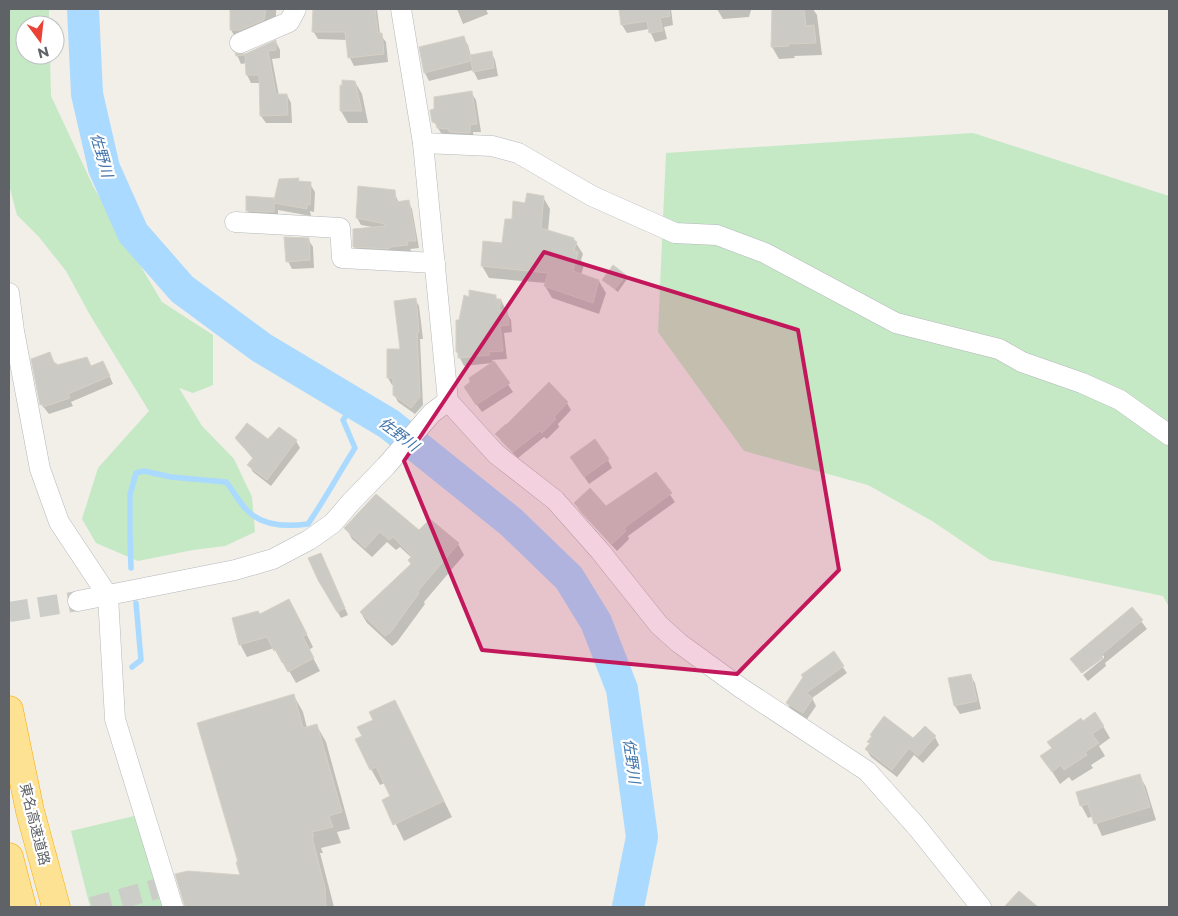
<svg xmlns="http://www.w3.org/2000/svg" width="1178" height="916" font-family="Montserrat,'Noto Sans JP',sans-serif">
<rect width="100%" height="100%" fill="#f1efe8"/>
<g fill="#c5e8c5">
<polygon points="9,9 49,9 49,25 25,25 25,55 50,55 51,96 94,188 162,302 213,335 213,385 193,393 179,388 202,426 234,459 252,497 255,532 225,546 193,550 138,561 96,543 82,519 98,468 149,411 90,315 66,271 39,237 17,215 9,185"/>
<polygon points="973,133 1169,196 1169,607 1163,596 990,560 932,521 868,485 744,451 658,332 666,153"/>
<polygon points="134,816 166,907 90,907 71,831"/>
</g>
<g fill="#0003">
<polygon points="231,9 276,9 276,17 272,18 271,32 238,42 231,30"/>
<polygon points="315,9 377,9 380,34 386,42 388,62 354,66 350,58 347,40 318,39 313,31"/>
<polygon points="457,9 486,9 488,14 463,24"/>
<polygon points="620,9 671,9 673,25 664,27 667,39 655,42 649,29 627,33 622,25"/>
<polygon points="717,9 765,9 765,10 751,10 749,17 723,19"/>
<polygon points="773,9 813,9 817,15 822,55 794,56 795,58 779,59 772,47"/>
<polygon points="463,37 468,45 471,56 491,52 495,60 498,76 478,80 473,70 429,81 425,73 421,48"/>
<polygon points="276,42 280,50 280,58 272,59 279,96 287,95 291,103 292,123 266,123 261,116 260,83 251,83 247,75 247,63 241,64 237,55 245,55"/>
<polygon points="355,82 362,94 368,123 348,123 341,111"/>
<polygon points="471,92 476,100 481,132 473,132 474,141 443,136 434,122"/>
<polygon points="298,179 300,182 310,184 315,192 314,212 310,211 311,216 278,210 278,220 252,218 247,210 274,199 275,202"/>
<polygon points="394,192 399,203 408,201 412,209 419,248 410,249 412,252 359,254 354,246 372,227 361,225 357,218"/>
<polygon points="543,197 550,209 548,231 576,243 583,254 581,260 584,265 581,275 599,281 606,293 599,314 552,298 545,286 546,283 489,278 482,266 503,244 513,221 526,204"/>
<polygon points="308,239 313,247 314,268 292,269 288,261"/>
<polygon points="625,276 627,279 618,292 606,283 604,280"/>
<polygon points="495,296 498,300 501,300 505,308 504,312 506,312 511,320 512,332 504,333 507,359 492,360 513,392 482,412 470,395 492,363 464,366 457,352 460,322 470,298"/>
<polygon points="415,299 419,306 423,339 420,339 423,405 415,414 398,402 394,394 394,385 392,385 388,378 402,351"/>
<polygon points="50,353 56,366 91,367 107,370 113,384 71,402 73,406 49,414 41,404"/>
<polygon points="549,384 567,403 571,410 558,424 559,427 547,439 544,437 518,458 501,441 497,434 506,427"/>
<polygon points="237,438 268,441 296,441 300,448 271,486 253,472 249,465 253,459"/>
<polygon points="608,460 612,468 589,484 576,465"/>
<polygon points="655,473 675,502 628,536 629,539 617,551 580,511 575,503 606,508"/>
<polygon points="430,521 458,544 464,555 424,602 425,604 397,642 392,646 367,623 361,613 412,565 412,558 400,547 396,550 387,542 372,557 352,539 346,528 419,532"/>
<polygon points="321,554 348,615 341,618 319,580"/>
<polygon points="1132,609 1147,629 1105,663 1106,666 1088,681 1083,675 1104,658 1104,655 1081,673 1072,659"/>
<polygon points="296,613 313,647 309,650 320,671 296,683 284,662 282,663 274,648 247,657 240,644 260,616"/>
<polygon points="833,653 847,673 812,698 816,706 807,719 791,710 787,703"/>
<polygon points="970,675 975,683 981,709 960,714 955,706 949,679"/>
<polygon points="294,696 303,712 307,728 317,726 326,742 350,829 337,832 341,843 321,848 323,853 320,853 334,907 186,907 242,876"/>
<polygon points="395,702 452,817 404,841 384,800 392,797 385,783 380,785 371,769 363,736 374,721"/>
<polygon points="1083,722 1103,726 1110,738 1099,746 1105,756 1091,765 1093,768 1072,781 1069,777 1060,784 1042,756 1052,749 1049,743"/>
<polygon points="871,735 913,740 935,737 939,745 923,763 914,755 897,777 871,757 866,749 870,744 869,742 872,737"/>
<polygon points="1139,775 1146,787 1156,820 1102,836 1093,816 1088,818 1081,805"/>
</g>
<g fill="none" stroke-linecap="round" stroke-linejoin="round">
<g stroke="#aadaff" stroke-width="5.5">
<path d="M 131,568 L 130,536 L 130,495 L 136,473 L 144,471 L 171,477 L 226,482 C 233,490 238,501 245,508 C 260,526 286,527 308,524 C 325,499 339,473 355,448 L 343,420 L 355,403"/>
<polyline points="132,667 141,660 136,603"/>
</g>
<polyline stroke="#aadaff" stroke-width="32" points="83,9 87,94 104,168 133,233 182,289 262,348 389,424 511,522 569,578 596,622 622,689 642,837 628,907"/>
</g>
<g fill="#cccac5" stroke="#d6d1c6">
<polygon points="230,9 266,9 264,20 240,30 230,30"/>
<polygon points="313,9 375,9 378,33 382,33 384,54 348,58 345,32 312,32"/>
<polygon points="619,9 669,9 670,16 660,18 663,31 649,33 647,21 621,25"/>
<polygon points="772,9 804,9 806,26 814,25 816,43 788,44 789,46 771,47"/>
<polygon points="464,36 471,60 470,55 492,51 494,68 473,72 471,61 424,73 419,47"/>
<polygon points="276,40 276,50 268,51 276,94 287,94 288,115 260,116 259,75 246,75 245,55 236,56 235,53 245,54"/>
<polygon points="342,80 355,81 362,111 340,111 340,85 342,86"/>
<polygon points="472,91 477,124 470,125 470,133 449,132 449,129 437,128 436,123 432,122 430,110 434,109 434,97"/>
<polygon points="299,178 298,181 311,182 310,205 307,204 307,209 274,203 274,212 246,211 246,196 274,198 274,200 279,179"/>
<polygon points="358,186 395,190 396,202 409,200 416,241 407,241 408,245 389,247 389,249 353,247 353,229 385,226 385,224 356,218"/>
<polygon points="527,193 544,196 541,228 574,238 574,240 577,242 574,250 578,252 573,271 599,280 593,303 544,286 548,273 481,266 483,241 502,243 505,219 512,219 513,201 525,203"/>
<polygon points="284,237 309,238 310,260 286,262"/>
<polygon points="613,265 626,275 615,289 602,280"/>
<polygon points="469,290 496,295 496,299 501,299 499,311 507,310 509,325 500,326 503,351 488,352 490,355 458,358 458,352 456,352 456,320 459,320 464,295 469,297"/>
<polygon points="416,298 419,332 417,332 420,397 411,408 393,395 393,378 387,378 387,349 400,349 394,301"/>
<polygon points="50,352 54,363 56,363 57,365 87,357 91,366 103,361 110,376 68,394 70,398 43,407 42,404 40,405 31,359"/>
<polygon points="494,361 510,383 476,405 464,387 470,382 469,378"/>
<polygon points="549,382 568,402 554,417 556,419 542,433 540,431 513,452 495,434 506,424 506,425"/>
<polygon points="247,423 268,439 279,427 297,440 267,480 247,465 253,458 235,438"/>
<polygon points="595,439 609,459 584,477 570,457"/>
<polygon points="656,472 672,493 624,528 626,531 612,544 574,503 590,488 606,506"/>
<polygon points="376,494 419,530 430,519 459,543 418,591 419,593 391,632 385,636 360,612 411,564 408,560 412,556 393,537 389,540 380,532 365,548 344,528"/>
<polygon points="321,553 345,608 337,612 318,580 308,558"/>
<polygon points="289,599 307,634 303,637 314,658 288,672 276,650 274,651 267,637 239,645 232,618 258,611 260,614"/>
<polygon points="1132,607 1143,620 1101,655 1103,658 1082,673 1070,659"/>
<polygon points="834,651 844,666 806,693 813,698 803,713 786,703 803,677 801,675"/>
<polygon points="971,674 977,701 954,706 948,678"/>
<polygon points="294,694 303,728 317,724 342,812 329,816 333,827 312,832 314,836 312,837 325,888 326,907 185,907 175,874 188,871 240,875 236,862 238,862 197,723"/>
<polygon points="395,700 444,801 393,825 382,800 390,796 376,767 370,770 355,739 362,736 357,727 373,720 369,712"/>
<polygon points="1095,712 1104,726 1092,734 1099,743 1085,752 1087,755 1064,770 1061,765 1052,772 1040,756 1052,748 1047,742 1081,718 1083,721"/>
<polygon points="884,716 913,738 925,726 936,736 918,756 909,748 892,770 865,749 870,743 867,742 872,736 870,735"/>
<polygon points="1140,774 1150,807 1094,824 1088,804 1080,806 1076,792"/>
<polygon points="1019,891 1038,907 1004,907"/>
</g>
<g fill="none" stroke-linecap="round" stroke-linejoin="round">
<g stroke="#ccccc8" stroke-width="20" stroke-dasharray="20 10" stroke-linecap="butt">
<polyline points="9,612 78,601"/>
<polyline points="92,907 156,889"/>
</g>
<g stroke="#b5b8bc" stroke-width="21">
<g id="minor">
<polyline points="401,9 423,143 448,401 496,454 555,500 600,551 659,625 679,643 741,688 867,771 917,827 981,907"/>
<polyline points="240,43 289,22 296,9"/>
<polyline points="423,143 492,146 518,153 592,196 675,233 717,235 765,253 896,323 999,349 1022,362 1082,383 1120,400 1169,435"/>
<polyline points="235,222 340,228 342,258 435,263"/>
<polyline points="9,293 14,331 40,469 59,522 108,596 115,719 173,907"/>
<polyline points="78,601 235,570 273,559 309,540 333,523 351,502 386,466 432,413 448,401"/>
</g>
</g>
<g stroke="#f9ab00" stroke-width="29">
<g id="highway">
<polyline points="9,710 30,811 56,907"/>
<polyline points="9,857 22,907"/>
</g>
</g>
<use href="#minor" stroke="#fff" stroke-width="20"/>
<use href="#highway" stroke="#fde293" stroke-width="28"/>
</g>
<path fill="#c2185b" fill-opacity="0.2" stroke="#c2185b" stroke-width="4" stroke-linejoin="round" d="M 544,252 L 798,330 L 839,570 L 737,674 L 482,650 L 404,461 Z"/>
<g text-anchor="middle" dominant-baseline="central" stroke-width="4.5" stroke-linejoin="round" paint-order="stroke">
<g font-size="14" fill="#5f6368" stroke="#fff">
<text transform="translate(35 824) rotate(76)">東名高速道路</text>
</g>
<g font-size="15" font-style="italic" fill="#4174aa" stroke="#fff">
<text transform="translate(102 155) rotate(74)">佐野川</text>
<text transform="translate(399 434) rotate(37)">佐野川</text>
<text transform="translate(632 761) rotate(82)">佐野川</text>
</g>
</g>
<rect width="1178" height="916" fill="none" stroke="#5f6368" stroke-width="20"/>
<g transform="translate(40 40) rotate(165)"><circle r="24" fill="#ffffff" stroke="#bfc1c3"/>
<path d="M0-4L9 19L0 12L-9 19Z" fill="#ea4335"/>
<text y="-8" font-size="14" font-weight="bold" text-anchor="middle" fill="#5f6368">N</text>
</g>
</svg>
